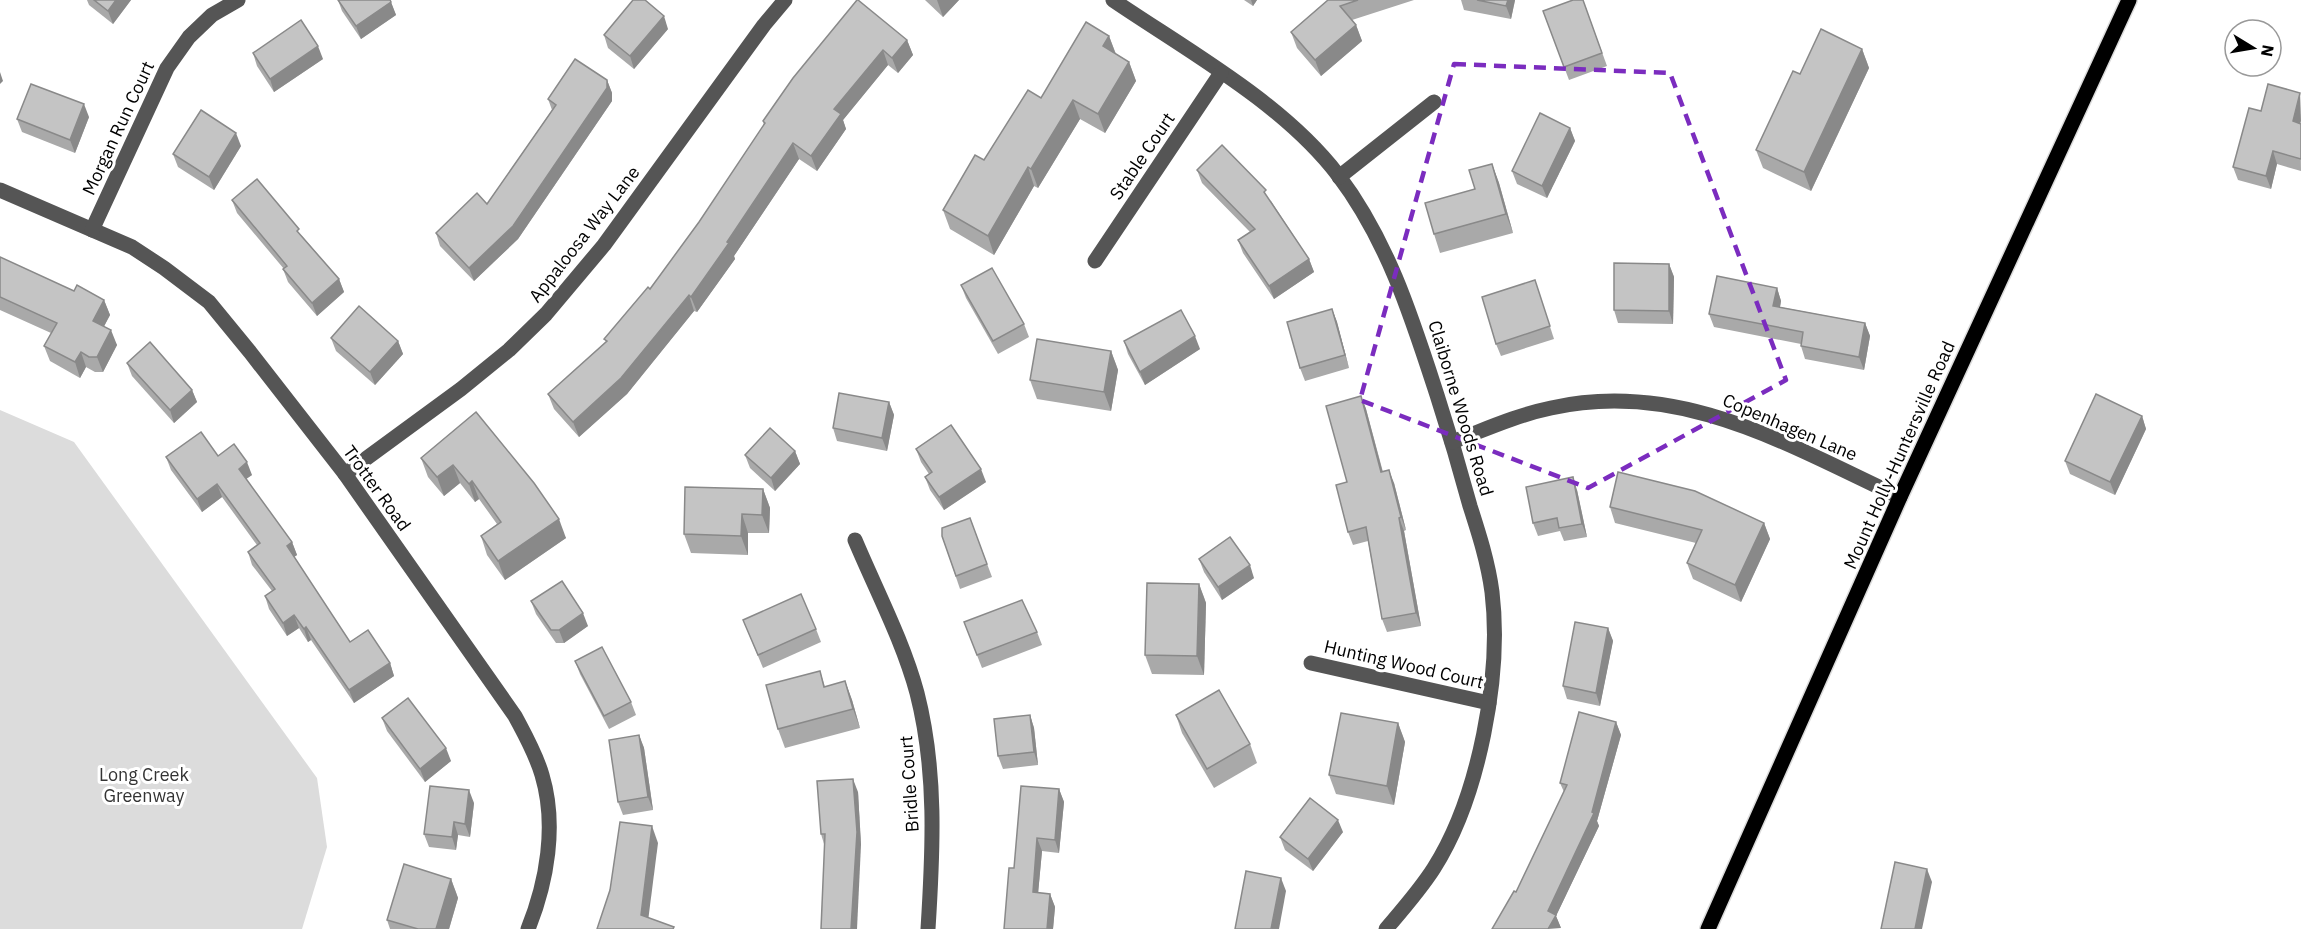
<svg xmlns="http://www.w3.org/2000/svg" width="2301" height="929" font-family="'IBM Plex Sans',sans-serif">
<rect width="100%" height="100%" fill="#fff"/>
<polygon fill="#dcdcdc" points="0,410 74,442 317,778 327,847 302,929 0,929"/>
<g fill="none" stroke-linecap="round" stroke-linejoin="round">
<g stroke="#dbdbdb" stroke-width="18">
<polyline id="major" points="1708,929 1900,497 2129,0"/>
</g>
<g stroke="#555" stroke-width="15">
<path d="M 1113,0 C 1188,51 1283,103 1338,175 C 1388,241 1412,318 1437,395 C 1449,432 1460,469 1470,506 C 1479,534 1488,562 1492,592 C 1502,675 1479,797 1434,868 C 1420,890 1403,909 1386,929"/>
<polyline points="1339,177 1434,102"/>
<path d="M 0,190 L 132,247 L 164,268 L 209,302 L 250,352 L 345,474 L 515,716 C 525,735 536,754 542,775 C 557,825 547,882 528,929"/>
<polyline points="92,230 167,68 189,37 212,15 238,0"/>
<polyline points="1095,261 1221,73"/>
<path d="M 1452,442 C 1484,430 1517,415 1551,408 C 1680,379 1788,445 1900,497"/>
<polyline points="345,474 461,389 509,350 546,314 604,245 764,25 785,0"/>
<path d="M 855,540 C 876,590 903,641 917,693 C 937,771 933,850 928,929"/>
<polyline points="1311,663 1489,703"/>
</g>
<use href="#major" stroke="#000" stroke-width="15"/>
</g>
<g fill="#a9a9a9">
<polygon points="87,0 131,0 113,24 89,5"/>
<polygon points="338,0 390,0 396,15 361,39 342,11"/>
<polygon points="925,0 959,0 943,17"/>
<polygon points="1244,0 1257,0 1253,6"/>
<polygon points="1328,0 1414,0 1352,20 1356,25 1362,41 1321,76 1297,48 1291,32"/>
<polygon points="1461,0 1515,0 1511,19 1464,10"/>
<polygon points="1583,0 1607,66 1569,80 1543,11"/>
<polygon points="668,29 634,69 608,48 604,35"/>
<polygon points="1109,36 1116,54 1129,62 1136,81 1105,133 1080,119 1038,188 1034,186 994,255 950,229 943,210 984,160 1041,98"/>
<polygon points="907,40 913,55 898,73 888,65 843,120 846,129 817,171 799,159 734,256 735,259 697,312 694,311 627,394 579,437 554,409 548,394 606,342 604,339 650,289 699,222 764,125 763,121 793,78"/>
<polygon points="1862,49 1869,68 1811,191 1763,168 1756,150 1800,74"/>
<polygon points="253,53 323,59 274,92 257,66"/>
<polygon points="607,80 612,93 612,101 518,239 474,281 440,246 436,233 487,204 552,110 548,99"/>
<polygon points="2300,93 2301,171 2277,164 2271,189 2238,180 2233,167 2261,111"/>
<polygon points="89,117 75,153 22,132 17,119"/>
<polygon points="1570,128 1575,141 1547,198 1517,184 1512,171"/>
<polygon points="241,146 214,190 178,167 173,154"/>
<polygon points="1492,164 1499,183 1513,233 1440,253 1434,234 1475,189"/>
<polygon points="1197,170 1271,201 1309,259 1314,272 1274,299 1243,253 1238,240 1250,232 1202,183"/>
<polygon points="232,200 302,236 339,279 344,292 317,316 288,282 283,269 284,269 237,213"/>
<polygon points="0,257 74,291 104,300 110,315 104,326 117,345 103,372 95,372 86,367 80,378 50,361 44,346 51,333 0,310"/>
<polygon points="1669,264 1674,277 1673,324 1618,323 1614,310"/>
<polygon points="1535,280 1554,339 1501,356 1496,344"/>
<polygon points="961,285 1024,324 1029,337 998,354 966,298"/>
<polygon points="1777,288 1781,301 1780,307 1865,323 1870,336 1864,370 1805,359 1801,346 1801,344 1714,327 1709,314"/>
<polygon points="1332,309 1337,322 1349,368 1305,381 1300,368"/>
<polygon points="331,338 398,341 403,354 375,385 336,351"/>
<polygon points="1124,341 1200,349 1145,385 1128,354"/>
<polygon points="1111,351 1118,370 1111,411 1037,399 1030,380"/>
<polygon points="127,363 192,390 197,402 174,423 132,376"/>
<polygon points="1361,396 1366,409 1383,472 1394,483 1406,530 1404,531 1421,626 1387,632 1382,619 1368,541 1353,545 1348,532 1347,482"/>
<polygon points="889,402 894,415 887,451 837,441 833,428"/>
<polygon points="476,412 566,538 505,580 487,555 481,536 497,524 479,499 475,502 460,483 444,496 428,477 421,458"/>
<polygon points="2142,416 2146,429 2115,495 2070,474 2065,461"/>
<polygon points="916,449 986,482 944,510 930,490 925,477 929,474 921,462"/>
<polygon points="795,451 800,464 775,491 750,468 745,455"/>
<polygon points="218,456 252,475 246,479 292,542 297,555 294,557 350,642 390,663 394,676 354,703 311,640 308,642 299,628 287,636 269,609 265,596 272,591 252,565 248,552 257,545 222,497 202,512 171,470 166,457"/>
<polygon points="763,489 770,508 769,533 748,533 748,555 691,553 684,534"/>
<polygon points="1577,490 1587,537 1564,541 1560,531 1538,536 1533,523"/>
<polygon points="1610,507 1764,523 1770,539 1741,602 1693,579 1687,563 1696,543 1615,523"/>
<polygon points="970,518 992,577 960,589 942,536"/>
<polygon points="1199,559 1254,578 1222,600 1204,572"/>
<polygon points="1199,584 1206,603 1204,675 1152,674 1145,655"/>
<polygon points="531,601 588,626 564,643 556,643 536,614"/>
<polygon points="743,620 816,629 821,642 763,668"/>
<polygon points="964,622 1037,632 1042,645 982,668"/>
<polygon points="1608,628 1613,641 1600,706 1567,699 1563,686"/>
<polygon points="575,661 631,702 636,715 609,729 580,674"/>
<polygon points="820,671 825,687 845,681 852,700 860,728 785,748 778,729"/>
<polygon points="1030,715 1034,728 1038,765 1003,769 998,756"/>
<polygon points="1176,715 1250,744 1257,763 1214,788 1182,733"/>
<polygon points="382,718 451,761 425,782 387,731"/>
<polygon points="1616,722 1621,735 1597,821 1599,826 1556,916 1561,928 1516,892 1564,792 1560,783"/>
<polygon points="1398,723 1405,742 1394,805 1336,794 1329,775"/>
<polygon points="639,735 644,748 653,810 623,815 618,802"/>
<polygon points="1059,789 1064,802 1059,853 1042,851 1038,893 1050,894 1055,907 1053,929 1014,868"/>
<polygon points="858,792 861,845 824,844 821,834"/>
<polygon points="474,803 470,837 458,835 456,850 429,847 424,834"/>
<polygon points="1343,832 1313,871 1285,850 1280,837"/>
<polygon points="451,879 458,898 449,929 390,929 387,920"/>
</g>
<g fill="#898989">
<polygon points="116,0 131,0 113,24 108,11"/>
<polygon points="937,0 959,0 943,17"/>
<polygon points="1251,0 1257,0 1253,6"/>
<polygon points="1508,0 1515,0 1511,19 1506,6"/>
<polygon points="391,2 396,15 361,39 356,26"/>
<polygon points="664,16 668,29 634,69 630,56"/>
<polygon points="1356,25 1362,41 1321,76 1315,60"/>
<polygon points="1109,36 1116,55 1103,46"/>
<polygon points="907,40 913,55 898,73 892,58"/>
<polygon points="318,46 323,59 274,92 270,79"/>
<polygon points="1862,49 1869,68 1811,191 1804,172"/>
<polygon points="883,50 888,65 843,120 846,129 817,171 811,156 834,109"/>
<polygon points="1129,62 1136,81 1105,133 1098,114"/>
<polygon points="0,72 3,81 0,84"/>
<polygon points="607,80 612,93 612,101 518,239 474,281 469,268"/>
<polygon points="2300,93 2301,121 2297,134 2293,121"/>
<polygon points="1073,100 1080,119 1038,188 1031,169"/>
<polygon points="84,104 89,117 75,153 70,140"/>
<polygon points="1570,128 1575,141 1547,198 1542,186"/>
<polygon points="236,133 241,146 214,190 209,177"/>
<polygon points="793,143 799,159 734,256 735,259 697,312 691,297"/>
<polygon points="2273,151 2277,164 2271,189 2266,176"/>
<polygon points="1492,164 1499,183 1513,233 1506,214"/>
<polygon points="1028,167 1034,186 994,255 988,236"/>
<polygon points="1309,259 1314,272 1274,299 1269,286"/>
<polygon points="1669,264 1674,277 1673,324 1669,311"/>
<polygon points="339,279 344,292 317,316 312,303"/>
<polygon points="1777,288 1781,301 1778,318 1773,306"/>
<polygon points="689,295 694,311 627,394 579,437 573,422"/>
<polygon points="104,300 110,315 99,336 93,321"/>
<polygon points="1332,309 1337,322 1349,368 1345,355"/>
<polygon points="1865,323 1870,336 1864,370 1859,357"/>
<polygon points="111,330 117,345 103,372 97,357"/>
<polygon points="1195,336 1200,349 1145,385 1140,372"/>
<polygon points="398,341 403,354 375,385 370,372"/>
<polygon points="1111,351 1118,370 1111,411 1104,392"/>
<polygon points="81,352 86,367 80,378 75,362"/>
<polygon points="192,390 197,402 174,423 170,410"/>
<polygon points="1361,396 1366,409 1386,485 1381,472"/>
<polygon points="889,402 894,415 887,451 882,438"/>
<polygon points="2142,416 2146,429 2115,495 2110,482"/>
<polygon points="795,451 800,464 775,491 771,478"/>
<polygon points="247,462 252,475 243,481 239,469"/>
<polygon points="453,465 460,483 444,496 437,477"/>
<polygon points="981,469 986,482 944,510 939,497"/>
<polygon points="1389,470 1394,483 1406,530 1401,517"/>
<polygon points="1573,477 1577,490 1587,537 1582,524"/>
<polygon points="472,481 479,499 475,502 469,484"/>
<polygon points="217,484 222,497 202,512 197,499"/>
<polygon points="763,489 770,508 769,533 762,515"/>
<polygon points="742,514 748,533 748,555 741,536"/>
<polygon points="1399,518 1404,531 1421,626 1416,613"/>
<polygon points="559,519 566,538 505,580 498,561"/>
<polygon points="1764,523 1770,539 1741,602 1735,585"/>
<polygon points="292,542 297,555 291,559 287,546"/>
<polygon points="1250,565 1254,578 1222,600 1218,587"/>
<polygon points="1199,584 1206,603 1204,675 1197,656"/>
<polygon points="583,613 588,626 564,643 559,630"/>
<polygon points="294,615 299,628 287,636 283,623"/>
<polygon points="306,627 311,640 308,642 304,629"/>
<polygon points="1608,628 1613,641 1600,706 1596,693"/>
<polygon points="390,663 394,676 354,703 349,690"/>
<polygon points="845,681 852,700 860,728 853,709"/>
<polygon points="1030,715 1034,728 1038,765 1034,752"/>
<polygon points="1616,722 1621,735 1597,821 1599,826 1556,916 1561,928 1548,929 1548,911 1592,812"/>
<polygon points="1398,723 1405,742 1394,805 1387,786"/>
<polygon points="639,735 644,748 653,810 648,797"/>
<polygon points="446,748 451,761 425,782 420,769"/>
<polygon points="853,779 858,792 861,845 857,929 851,929"/>
<polygon points="1059,789 1064,802 1059,853 1055,840"/>
<polygon points="469,790 474,803 470,837 465,824"/>
<polygon points="1338,820 1343,832 1313,871 1308,859"/>
<polygon points="454,822 458,835 456,850 452,837"/>
<polygon points="652,826 658,843 647,929 641,915"/>
<polygon points="1037,838 1042,851 1037,905 1033,892"/>
<polygon points="1927,869 1932,882 1922,929 1915,929"/>
<polygon points="1281,878 1286,891 1279,929 1271,929"/>
<polygon points="451,879 458,898 449,929 436,929"/>
<polygon points="1050,894 1055,907 1053,929 1047,929"/>
</g>
<g fill="#c4c4c4" stroke="#898989" stroke-width="1.5">
<polygon points="94,0 116,0 108,11"/>
<polygon points="338,0 390,0 391,2 356,26"/>
<polygon points="633,0 645,0 664,16 630,56 604,35"/>
<polygon points="857,0 858,0 907,40 892,58 883,50 834,109 841,114 811,156 793,143 727,242 729,243 691,297 689,295 621,378 573,422 548,394 607,341 604,339 648,287 650,289 699,222 765,123 763,121 793,78"/>
<polygon points="1328,0 1358,0 1340,6 1356,25 1315,60 1291,32"/>
<polygon points="1477,0 1508,0 1506,6"/>
<polygon points="1573,0 1583,0 1602,53 1564,67 1543,11"/>
<polygon points="301,20 318,46 270,79 253,53"/>
<polygon points="1086,22 1109,36 1103,46 1129,62 1098,114 1073,100 1031,169 1028,167 988,236 943,210 975,155 984,160 1028,90 1041,98"/>
<polygon points="1821,29 1862,49 1804,172 1756,150 1793,71 1800,74"/>
<polygon points="575,59 607,80 607,88 513,226 469,268 436,233 477,193 487,204 556,105 548,99"/>
<polygon points="31,84 84,104 70,140 17,119"/>
<polygon points="2268,84 2300,93 2293,121 2301,124 2301,159 2273,151 2266,176 2233,167 2249,108 2261,111"/>
<polygon points="201,110 236,133 209,177 173,154"/>
<polygon points="1540,113 1570,128 1542,186 1512,171"/>
<polygon points="1222,145 1266,190 1264,192 1309,259 1269,286 1238,240 1255,229 1197,170"/>
<polygon points="1492,164 1506,214 1434,234 1425,203 1475,189 1469,170"/>
<polygon points="257,179 299,229 297,231 339,279 312,303 283,269 287,266 232,200"/>
<polygon points="0,257 74,291 77,285 104,300 93,321 111,330 97,357 89,357 81,352 75,362 44,346 57,323 0,297"/>
<polygon points="1614,263 1669,264 1669,311 1614,310"/>
<polygon points="992,268 1024,324 993,341 961,285"/>
<polygon points="1717,276 1777,288 1773,306 1865,323 1859,357 1801,346 1803,332 1709,314"/>
<polygon points="1535,280 1550,326 1496,344 1482,297"/>
<polygon points="359,306 398,341 370,372 331,338"/>
<polygon points="1332,309 1345,355 1300,368 1287,322"/>
<polygon points="1181,310 1195,336 1140,372 1124,341"/>
<polygon points="1037,339 1111,351 1104,392 1030,380"/>
<polygon points="150,342 192,390 170,410 127,363"/>
<polygon points="839,393 889,402 882,438 833,428"/>
<polygon points="2096,394 2142,416 2110,482 2065,461"/>
<polygon points="1361,396 1381,472 1389,470 1401,517 1399,518 1416,613 1382,619 1366,527 1348,532 1336,485 1347,482 1326,406"/>
<polygon points="476,412 534,483 559,519 498,561 481,536 501,522 472,481 469,484 453,465 437,477 421,458"/>
<polygon points="951,425 981,469 939,497 925,477 932,472 916,449"/>
<polygon points="770,428 795,451 771,478 745,455"/>
<polygon points="201,432 218,456 234,444 247,462 239,469 292,542 287,546 350,642 368,630 390,663 349,690 306,627 304,629 294,615 283,623 265,596 275,589 248,552 260,543 217,484 197,499 166,457"/>
<polygon points="1618,472 1695,491 1764,523 1735,585 1687,563 1702,530 1610,507"/>
<polygon points="1573,477 1582,524 1559,528 1557,518 1533,523 1526,487"/>
<polygon points="685,487 763,489 762,515 742,514 741,536 684,534"/>
<polygon points="970,518 987,564 956,576 942,536 942,528"/>
<polygon points="1230,537 1250,565 1218,587 1199,559"/>
<polygon points="562,581 583,613 559,630 551,630 531,601"/>
<polygon points="1147,583 1199,584 1197,656 1145,655"/>
<polygon points="801,594 816,629 758,655 743,620"/>
<polygon points="1022,600 1037,632 977,655 964,622"/>
<polygon points="1575,622 1608,628 1596,693 1563,686"/>
<polygon points="602,647 631,702 604,716 575,661"/>
<polygon points="820,671 824,687 845,681 853,709 778,729 766,685"/>
<polygon points="1219,690 1250,744 1207,769 1176,715"/>
<polygon points="408,698 446,748 420,769 382,718"/>
<polygon points="1579,712 1616,722 1592,812 1594,813 1548,911 1556,915 1548,929 1492,929 1514,891 1516,892 1567,785 1560,783"/>
<polygon points="1341,713 1398,723 1387,786 1329,775"/>
<polygon points="1030,715 1034,752 998,756 994,719"/>
<polygon points="639,735 648,797 618,802 609,740"/>
<polygon points="853,779 857,832 851,929 821,929 825,834 821,834 817,781"/>
<polygon points="430,786 469,790 465,824 454,822 452,837 424,834"/>
<polygon points="1021,786 1059,789 1055,840 1037,838 1033,892 1050,894 1047,929 1004,929 1009,868 1014,868"/>
<polygon points="1310,798 1338,820 1308,859 1280,837"/>
<polygon points="620,822 652,826 641,915 674,927 673,929 597,929 610,890"/>
<polygon points="1895,862 1927,869 1915,929 1881,929"/>
<polygon points="404,864 451,879 436,929 418,929 387,920"/>
<polygon points="1246,871 1281,878 1271,929 1235,929"/>
</g>
<path fill="none" stroke="#7b2cbf" stroke-width="4.5" stroke-dasharray="12 8" stroke-linejoin="round" d="M 1454,64 L 1670,73 L 1786,380 L 1588,488 L 1360,400 Z"/>
<g text-anchor="middle" dominant-baseline="central" stroke-width="6" stroke-linejoin="round" paint-order="stroke">
<g font-size="18" fill="#000" stroke="#fff">
<text transform="translate(118 128) rotate(-65)">Morgan Run Court</text>
<text transform="translate(1142 156) rotate(-56)">Stable Court</text>
<text transform="translate(584 234) rotate(-52)">Appaloosa Way Lane</text>
<text transform="translate(1461 408) rotate(73)">Claiborne Woods Road</text>
<text transform="translate(1790 427) rotate(23)">Copenhagen Lane</text>
<text transform="translate(1899 455) rotate(-66)">Mount Holly-Huntersville Road</text>
<text transform="translate(377 488) rotate(54)">Trotter Road</text>
<text transform="translate(1404 664) rotate(13)">Hunting Wood Court</text>
<text transform="translate(909 784) rotate(-94)">Bridle Court</text>
</g>
<g font-size="18" fill="#333" stroke="#fff">
<text x="144" y="774">Long Creek<tspan x="144" dy="21">Greenway</tspan></text>
</g>
</g>
<g transform="translate(2253 48) rotate(101)"><circle r="28" fill="#ffffff" stroke="#999999" stroke-width="1.5"/>
<path d="M0-4.5L10 22L0 15L-10 22Z" fill="#000000"/>
<text y="-9" font-size="16" font-weight="bold" text-anchor="middle" fill="#000000">N</text>
</g>
</svg>
